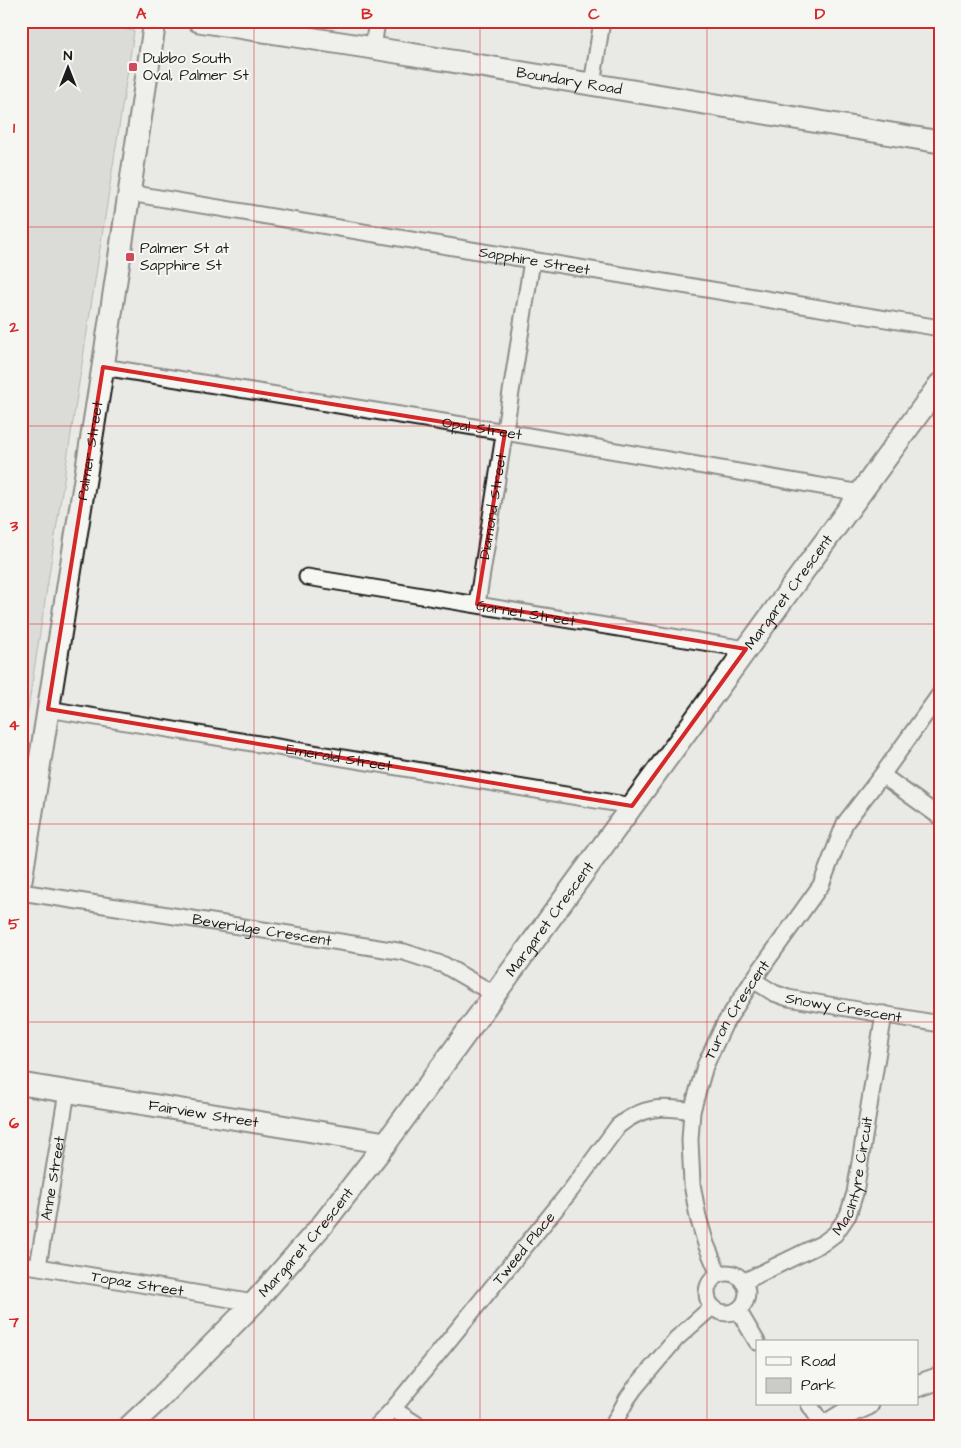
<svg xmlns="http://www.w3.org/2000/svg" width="961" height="1448" font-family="'Architects Daughter',sans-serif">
<rect width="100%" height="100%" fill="#e9e9e5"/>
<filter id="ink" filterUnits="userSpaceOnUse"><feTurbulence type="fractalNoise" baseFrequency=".02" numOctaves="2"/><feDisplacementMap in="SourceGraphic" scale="10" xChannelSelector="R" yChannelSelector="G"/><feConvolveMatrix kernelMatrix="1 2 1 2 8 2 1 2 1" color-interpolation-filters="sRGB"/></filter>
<g filter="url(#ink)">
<polygon fill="#cbcbc7" stroke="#747472" points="21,21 76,21 134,31 21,754"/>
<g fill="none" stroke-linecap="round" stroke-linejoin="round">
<g stroke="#1c1c1c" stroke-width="19">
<g id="street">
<polyline points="373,48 377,21"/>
<polyline points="592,85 602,21"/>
<path id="s1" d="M 129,193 L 940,328"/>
<path id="s2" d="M 103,367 L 505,432 L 861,493"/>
<path id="s3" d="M 307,577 L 746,649"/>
<path id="s4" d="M 477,604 L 532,261"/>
<path id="s5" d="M 48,709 L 632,806"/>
<polyline points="882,775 940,817"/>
<path id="s6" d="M 21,892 L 404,952 L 444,965 L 494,994"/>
<path id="s7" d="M 753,980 L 774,993 L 788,998 L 940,1024"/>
<path id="s8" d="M 21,1264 L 254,1303"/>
<path id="s9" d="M 38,1266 L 67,1092"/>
<circle cx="727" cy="1293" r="20"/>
<path id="s10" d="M 719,1275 L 706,1244 L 698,1217 L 692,1184 L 690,1140 L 692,1111 L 705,1066 L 724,1025 L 753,980 L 821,885 L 845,823 L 882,775 L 940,694"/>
<path id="s11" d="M 743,1282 L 823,1243 L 835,1234 L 848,1215 L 855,1193 L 884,1014"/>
<polyline points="738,1310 757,1342"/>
<polyline points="809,1404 824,1427"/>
<polyline points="393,1409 421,1427"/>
<path id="s12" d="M 376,1427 L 393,1409 L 571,1190 L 618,1126 C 643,1106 662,1106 692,1111"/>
<polyline points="612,1427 627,1399 634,1389 676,1339 712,1307"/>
</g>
</g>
<g stroke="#1c1c1c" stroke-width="25">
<g id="secondary">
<path id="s13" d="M 199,21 L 373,48 L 940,142"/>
<path id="s14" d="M 21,880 L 103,367 L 155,21"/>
<path id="s15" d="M 21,1084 L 386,1143"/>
<polyline points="917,1386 940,1378"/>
<path id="s16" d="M 129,1427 L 159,1399 L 254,1303 L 323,1224 L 386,1143 L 940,384"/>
<polyline points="824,1427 845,1414 868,1404"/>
</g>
</g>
<use href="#street" stroke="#f6f6f2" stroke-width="15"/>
<use href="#secondary" stroke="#f6f6f2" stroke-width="21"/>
</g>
</g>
<path d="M0 0H961V1448H0ZM 103,367 L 505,432 L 477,604 L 746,649 L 632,806 L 48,709 Z" fill="#e9e9e5" fill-opacity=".55" fill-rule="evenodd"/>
<path fill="none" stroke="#d62828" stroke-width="4" stroke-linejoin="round" d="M 103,367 L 505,432 L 477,604 L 746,649 L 632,806 L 48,709 Z"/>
<path fill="none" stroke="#d62828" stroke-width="1" stroke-opacity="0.55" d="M 254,21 L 254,1427M 480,21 L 480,1427M 707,21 L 707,1427M 21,227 L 940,227M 21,426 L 940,426M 21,624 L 940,624M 21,824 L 940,824M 21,1022 L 940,1022M 21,1222 L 940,1222"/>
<g fill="#d1495b" stroke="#f6f6f2" stroke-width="2">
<rect x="128" y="62" width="10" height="10" rx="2.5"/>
<rect x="125" y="252" width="10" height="10" rx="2.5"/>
</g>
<g text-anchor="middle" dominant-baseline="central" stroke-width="4" stroke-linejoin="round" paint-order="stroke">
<g font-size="15" fill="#1c1c1c" stroke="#f6f6f2" text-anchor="start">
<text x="143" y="58">Dubbo South<tspan x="143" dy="17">Oval, Palmer St</tspan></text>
<text x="140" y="248">Palmer St at<tspan x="140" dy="17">Sapphire St</tspan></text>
</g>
<g font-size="15" fill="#1c1c1c" stroke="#f6f6f2">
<text stroke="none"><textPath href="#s13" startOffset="375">Boundary Road</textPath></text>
<text stroke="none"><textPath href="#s1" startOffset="411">Sapphire Street</textPath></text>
<text stroke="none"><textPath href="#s2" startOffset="384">Opal Street</textPath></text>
<text stroke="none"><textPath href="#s14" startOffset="435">Palmer Street</textPath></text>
<text stroke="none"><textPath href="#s4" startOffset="99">Diamond Street</textPath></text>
<text stroke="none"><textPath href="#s16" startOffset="1066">Margaret Crescent</textPath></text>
<text stroke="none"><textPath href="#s3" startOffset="222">Garnet Street</textPath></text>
<text stroke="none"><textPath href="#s5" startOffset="295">Emerald Street</textPath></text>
<text stroke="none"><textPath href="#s16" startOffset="661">Margaret Crescent</textPath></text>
<text stroke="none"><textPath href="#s6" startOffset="244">Beveridge Crescent</textPath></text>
<text stroke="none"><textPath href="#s7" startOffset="96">Snowy Crescent</textPath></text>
<text stroke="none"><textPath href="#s10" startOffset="280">Turon Crescent</textPath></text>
<text stroke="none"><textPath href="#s15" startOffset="185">Fairview Street</textPath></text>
<text stroke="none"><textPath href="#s11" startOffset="166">MacIntyre Circuit</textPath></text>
<text stroke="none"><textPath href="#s9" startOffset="89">Anne Street</textPath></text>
<text stroke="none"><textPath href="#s16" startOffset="256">Margaret Crescent</textPath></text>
<text stroke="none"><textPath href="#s12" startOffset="232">Tweed Place</textPath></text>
<text stroke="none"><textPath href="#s8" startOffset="118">Topaz Street</textPath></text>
</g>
</g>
<rect width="961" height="1448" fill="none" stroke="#f6f6f2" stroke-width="55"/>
<rect x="756" y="1340" width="162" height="65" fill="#f6f6f2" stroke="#9f9f9c"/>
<rect x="766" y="1357" width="25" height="8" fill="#f6f6f2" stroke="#9f9f9c"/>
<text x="801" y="1366" font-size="15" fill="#1c1c1c">Road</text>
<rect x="766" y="1378" width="25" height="15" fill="#cbcbc7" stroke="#9f9f9c"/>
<text x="801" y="1390" font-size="15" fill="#1c1c1c">Park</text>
<g transform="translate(68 68)" stroke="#f6f6f2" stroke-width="4" paint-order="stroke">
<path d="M0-4L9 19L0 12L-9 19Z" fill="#1c1c1c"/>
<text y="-8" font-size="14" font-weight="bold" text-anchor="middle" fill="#1c1c1c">N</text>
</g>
<rect x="28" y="28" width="906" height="1392" fill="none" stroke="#d62828" stroke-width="2"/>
<g font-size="16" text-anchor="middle" font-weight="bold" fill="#d62828">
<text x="141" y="19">A</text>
<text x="367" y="19">B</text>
<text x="594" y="19">C</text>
<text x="820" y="19">D</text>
<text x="14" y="133">1</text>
<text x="14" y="332">2</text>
<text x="14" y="531">3</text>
<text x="14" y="730">4</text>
<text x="14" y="929">5</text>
<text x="14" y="1128">6</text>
<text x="14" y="1327">7</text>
</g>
</svg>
